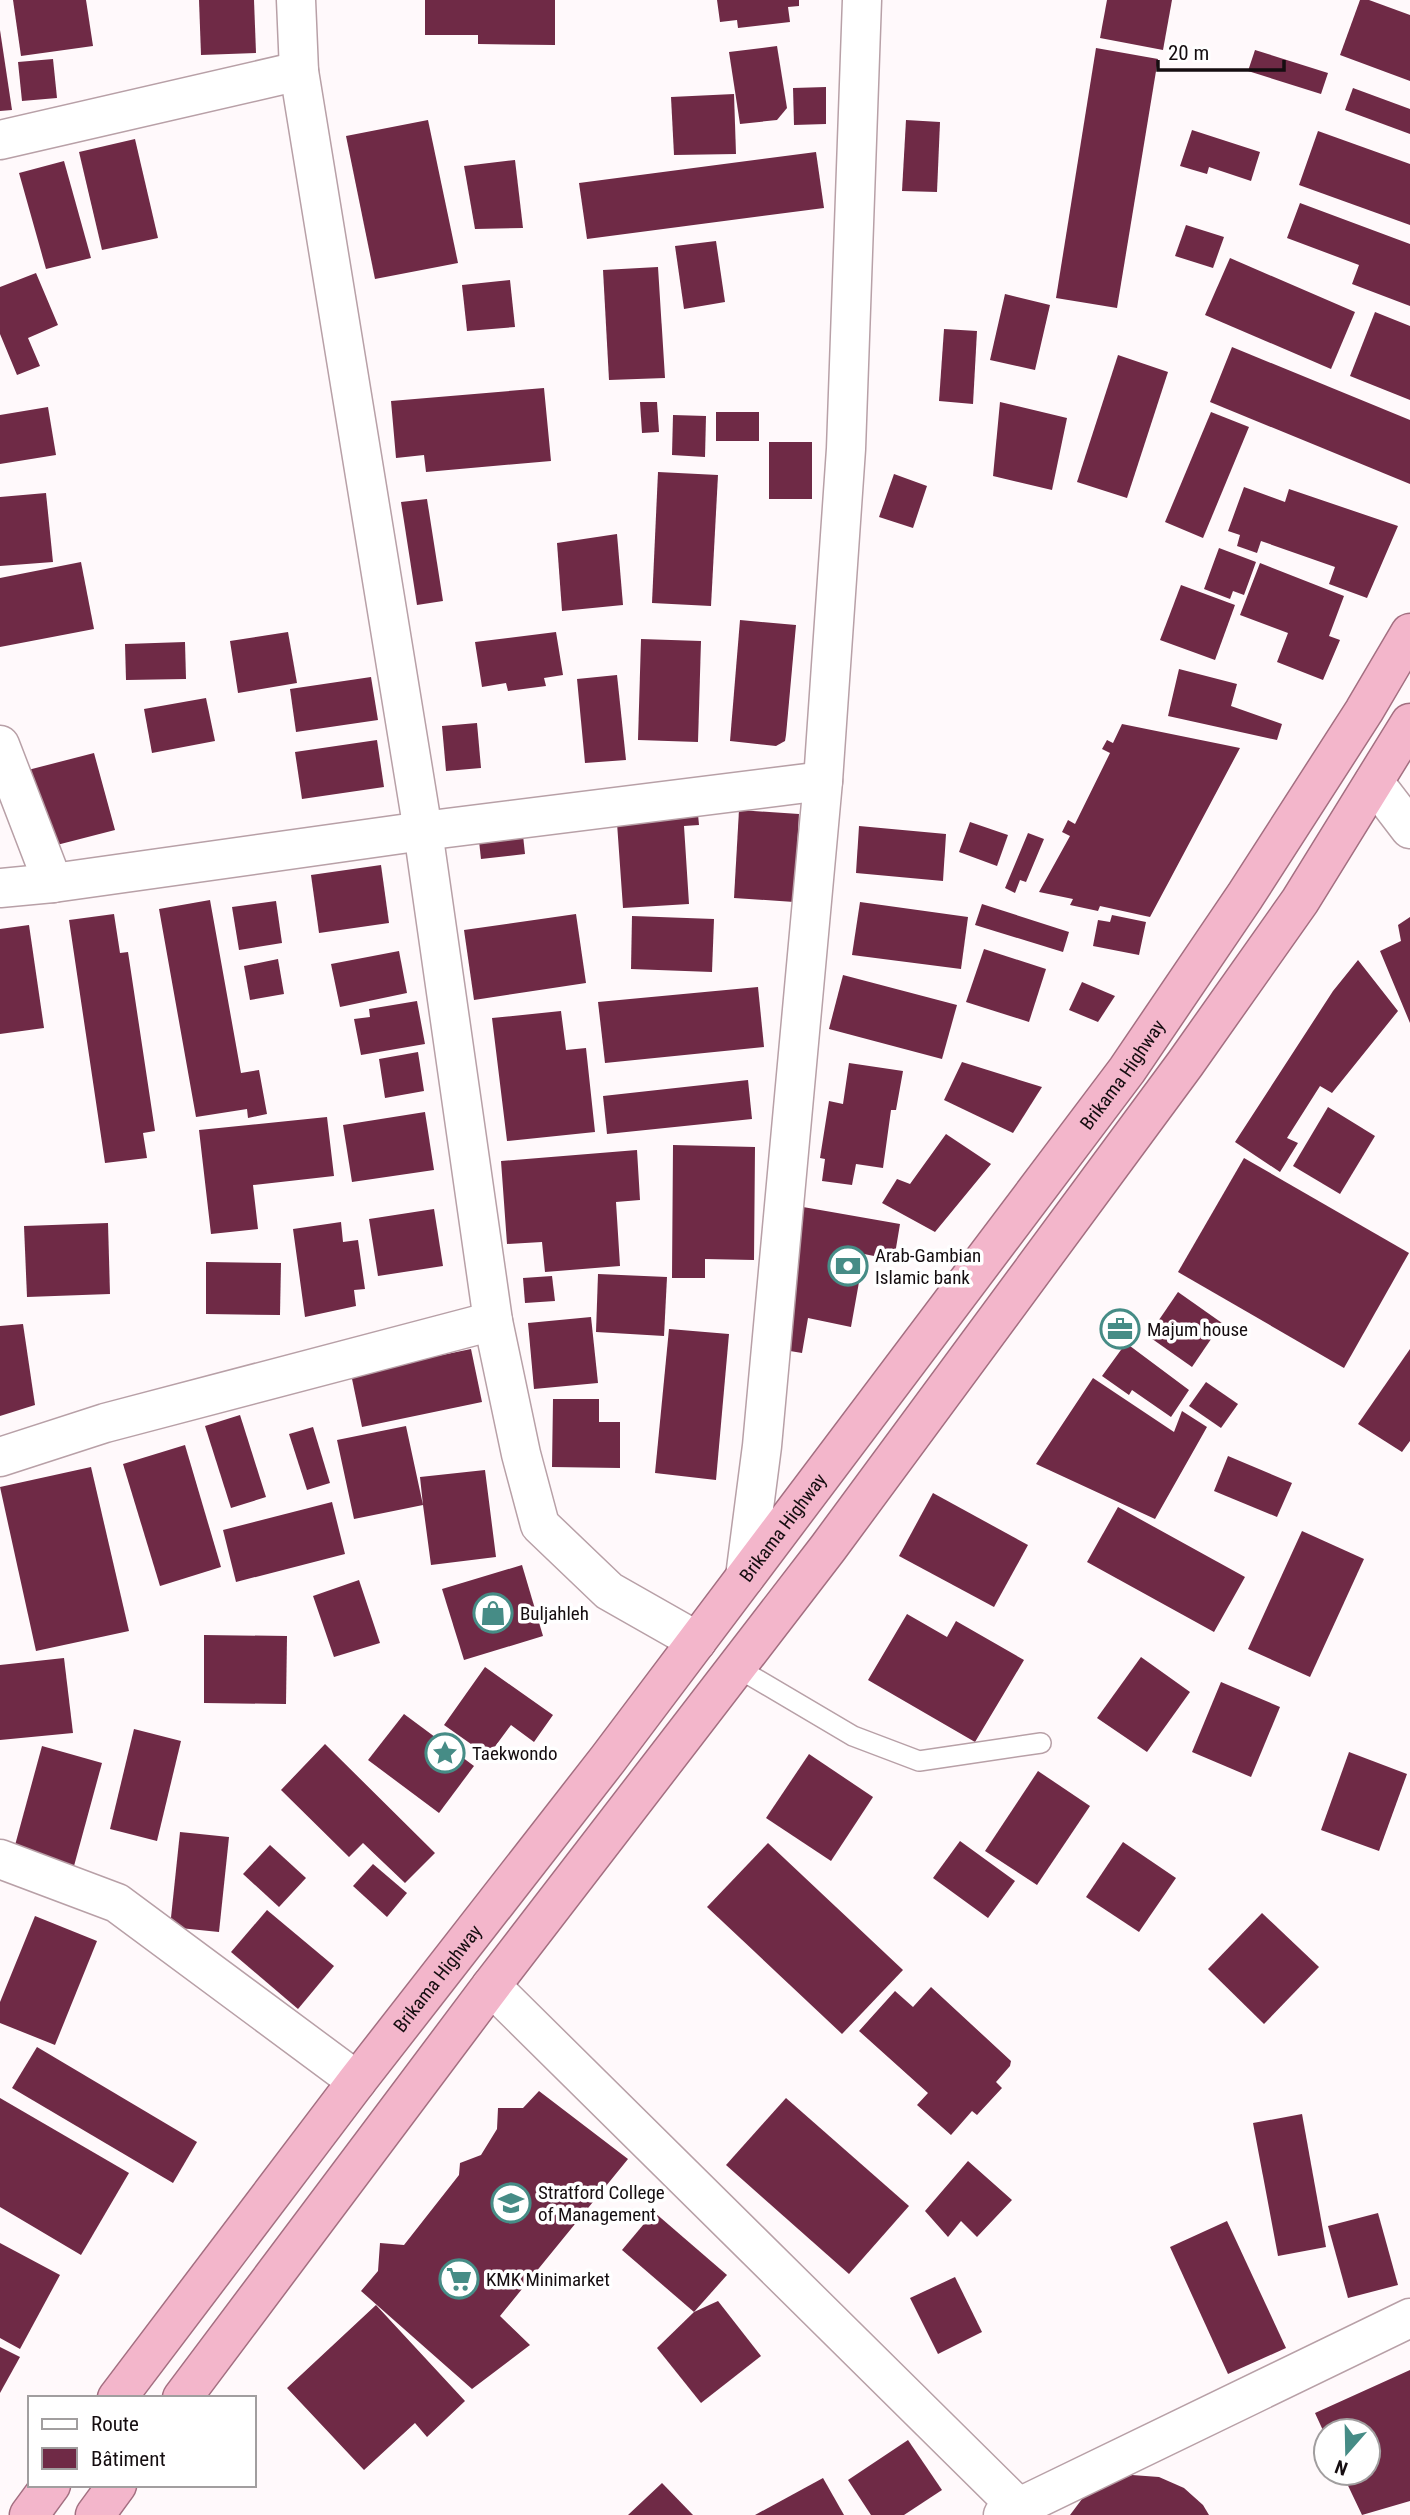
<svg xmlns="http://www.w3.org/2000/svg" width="1410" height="2515" font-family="'Roboto Condensed',sans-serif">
<rect width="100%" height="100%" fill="#fff9fb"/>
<g fill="#6f2a46">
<polygon points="13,0 86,0 93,46 21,56"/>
<polygon points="199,0 254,0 256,53 201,55"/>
<polygon points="425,0 555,0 555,45 478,44 478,35 425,35"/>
<polygon points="717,0 799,0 799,6 788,7 790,22 738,28 737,20 720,22"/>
<polygon points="1107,0 1172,0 1163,50 1100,38"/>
<polygon points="1360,0 1369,0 1410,15 1410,81 1340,55"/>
<polygon points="0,30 12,110 0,111"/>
<polygon points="777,46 787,108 777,120 740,124 729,52"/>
<polygon points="1096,48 1158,59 1117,308 1056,298"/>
<polygon points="1255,50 1328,73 1321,94 1248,71"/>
<polygon points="53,59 57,98 22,101 18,62"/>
<polygon points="826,87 826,124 794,125 793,88"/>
<polygon points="1353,88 1410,109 1410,134 1345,110"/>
<polygon points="734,94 736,154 674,155 671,97"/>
<polygon points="428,120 458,263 375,279 346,136"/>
<polygon points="906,120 940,122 937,192 902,191"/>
<polygon points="1192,130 1260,152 1251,181 1209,167 1207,174 1180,166"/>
<polygon points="1318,131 1410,164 1410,225 1299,185"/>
<polygon points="135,139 158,238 102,250 79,152"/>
<polygon points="816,152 824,208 587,239 579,183"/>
<polygon points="515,160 523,228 475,229 464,166"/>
<polygon points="64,161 91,258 46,269 19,173"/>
<polygon points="1300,203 1410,244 1410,306 1352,284 1359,265 1287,238"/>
<polygon points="1186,225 1224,237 1213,268 1175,256"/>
<polygon points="716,241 725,302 684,309 675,246"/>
<polygon points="1230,258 1355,312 1331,369 1205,315"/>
<polygon points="658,267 665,378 609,380 603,270"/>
<polygon points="36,273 58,325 28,338 40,366 17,375 0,334 0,287"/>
<polygon points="510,280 515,327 467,331 462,285"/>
<polygon points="1005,294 1050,305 1035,370 990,360"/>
<polygon points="1375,312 1410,326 1410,400 1350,376"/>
<polygon points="944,329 977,331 973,404 939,401"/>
<polygon points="1232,347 1410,420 1410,484 1210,402"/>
<polygon points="1118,355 1168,372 1127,498 1077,482"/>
<polygon points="544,388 551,461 426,472 424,455 396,458 391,401"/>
<polygon points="640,402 657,402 659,432 642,433"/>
<polygon points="1000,402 1067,418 1052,490 993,476"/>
<polygon points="48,407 56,455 0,464 0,415"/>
<rect x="716" y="412" width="43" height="29"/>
<polygon points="1211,412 1249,427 1203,538 1165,522"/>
<polygon points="673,415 706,416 705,457 672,455"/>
<rect x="769" y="442" width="43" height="57"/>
<polygon points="658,472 718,475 711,606 652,603"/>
<polygon points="894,474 927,486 913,528 879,517"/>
<polygon points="1244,487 1285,502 1289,489 1398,526 1367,598 1329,584 1335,567 1261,541 1257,553 1237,546 1240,535 1228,531"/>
<polygon points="46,493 53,562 0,566 0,497"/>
<polygon points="427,499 443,601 417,605 401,502"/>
<polygon points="617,534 623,605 562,611 557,543"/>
<polygon points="1219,548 1256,562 1244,595 1233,591 1230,599 1204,589"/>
<polygon points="81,562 94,629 0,647 0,578"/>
<polygon points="1260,563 1344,596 1329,636 1340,640 1323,680 1277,662 1288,633 1240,615"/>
<polygon points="1181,585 1235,605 1215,660 1160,640"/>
<polygon points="740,620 796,625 786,735 785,741 776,746 730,741"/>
<polygon points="288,632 297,683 238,693 230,641"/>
<polygon points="556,632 563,675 544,678 546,686 508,691 506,683 482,687 475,642"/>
<polygon points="641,639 701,641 698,742 638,740"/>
<polygon points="185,642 186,679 126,680 125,644"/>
<polygon points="1179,669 1237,684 1231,706 1282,724 1277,740 1168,716"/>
<polygon points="617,675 626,760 585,763 577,679"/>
<polygon points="371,677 378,720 296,732 290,689"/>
<polygon points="206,698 215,741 152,753 144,709"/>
<polygon points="477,723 481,768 446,771 442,726"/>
<polygon points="1122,724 1240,748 1150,917 1100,906 1098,911 1070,905 1073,899 1039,892 1070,836 1062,832 1068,820 1075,824 1110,753 1102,749 1107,740 1113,743"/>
<polygon points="377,740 384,787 302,799 295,752"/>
<polygon points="94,753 115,830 49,847 28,770"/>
<polygon points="697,804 699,825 684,826 689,904 623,908 616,809"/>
<polygon points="739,810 799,814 794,902 734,898"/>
<polygon points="970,822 1008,835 997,866 959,852"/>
<polygon points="522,826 525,854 481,859 478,832"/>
<polygon points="859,826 946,834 943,881 856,873"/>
<polygon points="1028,833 1044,839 1026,882 1020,880 1015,893 1005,888"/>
<polygon points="381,865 389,923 319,933 311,875"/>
<polygon points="210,900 241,1073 259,1070 267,1114 248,1118 247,1109 196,1117 159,909"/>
<polygon points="276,901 282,943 239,950 232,907"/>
<polygon points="860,902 968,917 961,969 852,955"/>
<polygon points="982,904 1069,932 1063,952 975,925"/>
<polygon points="114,914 120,953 128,952 155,1131 143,1133 147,1158 105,1163 69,920"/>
<polygon points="576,914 586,983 474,1000 464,930"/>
<polygon points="1112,915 1146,922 1139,955 1093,946 1098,920 1110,922"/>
<polygon points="632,916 714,919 712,972 631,969"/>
<polygon points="1410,917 1410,1023 1380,951 1401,941 1398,925"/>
<polygon points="29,925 44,1028 0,1034 0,929"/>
<polygon points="984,949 1046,969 1029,1022 966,1002"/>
<polygon points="399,951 407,993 340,1007 331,964"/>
<polygon points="278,959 284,994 250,1000 244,966"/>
<polygon points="1358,960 1398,1011 1332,1093 1320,1086 1287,1138 1298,1143 1280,1172 1235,1142 1333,991"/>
<polygon points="843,975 957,1005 942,1059 829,1029"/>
<polygon points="1082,982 1115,996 1098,1022 1069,1010"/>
<polygon points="758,987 764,1047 605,1063 598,1002"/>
<polygon points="417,1001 425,1044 361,1055 354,1019 370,1017 369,1009"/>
<polygon points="561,1011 566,1050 586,1048 595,1132 507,1141 492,1018"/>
<polygon points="418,1052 424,1091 385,1098 379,1059"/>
<polygon points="962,1062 1042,1087 1013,1133 944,1100"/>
<polygon points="849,1063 903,1071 896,1110 891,1110 883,1168 856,1164 852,1185 822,1181 825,1159 820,1158 829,1101 843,1104"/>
<polygon points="748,1080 752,1119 607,1134 603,1096"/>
<polygon points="1328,1107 1375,1136 1340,1194 1293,1166"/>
<polygon points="425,1112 434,1170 352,1182 343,1125"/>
<polygon points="327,1117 334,1176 253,1185 258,1229 211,1234 199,1130"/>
<polygon points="946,1134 991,1164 935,1232 882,1203 897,1179 910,1184"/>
<polygon points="673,1145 755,1147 754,1260 705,1259 705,1278 672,1278"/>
<polygon points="637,1150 640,1200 616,1202 620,1266 545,1272 542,1242 507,1244 501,1161"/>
<polygon points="1244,1158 1409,1253 1344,1368 1178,1272"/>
<polygon points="803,1207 900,1224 894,1260 864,1254 851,1327 808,1318 802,1353 778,1349"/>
<polygon points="434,1209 443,1266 378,1276 369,1219"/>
<polygon points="341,1222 343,1242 358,1240 365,1289 354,1290 356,1306 305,1317 293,1229"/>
<polygon points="108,1223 110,1294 27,1297 24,1226"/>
<polygon points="206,1262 281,1263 280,1315 206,1314"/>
<polygon points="598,1274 667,1277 664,1336 596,1332"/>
<polygon points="552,1276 555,1301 525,1303 523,1278"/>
<polygon points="1178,1292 1222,1323 1192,1367 1148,1336"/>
<polygon points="591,1317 598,1383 534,1389 528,1323"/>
<polygon points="23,1324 35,1405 0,1416 0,1326"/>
<polygon points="669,1329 729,1334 716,1480 655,1473"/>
<polygon points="1126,1343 1189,1390 1171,1417 1132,1390 1129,1395 1102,1376"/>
<polygon points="471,1349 482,1402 362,1427 351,1374"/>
<polygon points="1410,1349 1410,1441 1402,1452 1358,1424"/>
<polygon points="1093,1378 1174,1432 1182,1411 1207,1427 1155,1519 1036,1464"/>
<polygon points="1206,1382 1238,1404 1221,1428 1189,1406"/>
<polygon points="553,1399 599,1399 599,1422 620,1422 620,1468 552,1467"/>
<polygon points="240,1415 266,1497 231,1508 205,1426"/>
<polygon points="406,1426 423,1505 420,1477 485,1470 496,1557 431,1565 423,1505 354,1519 337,1440"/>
<polygon points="313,1427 330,1483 307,1490 289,1434"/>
<polygon points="185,1445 221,1567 160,1586 123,1464"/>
<polygon points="1228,1456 1292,1483 1277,1517 1214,1491"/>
<polygon points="91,1467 129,1631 36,1651 0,1487"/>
<polygon points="933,1493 1028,1545 994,1607 899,1556"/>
<polygon points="332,1502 345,1554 236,1582 223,1530"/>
<polygon points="1118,1507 1245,1577 1214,1632 1087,1562"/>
<polygon points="1302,1531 1364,1559 1310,1677 1248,1649"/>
<polygon points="522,1565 543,1636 464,1660 442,1589"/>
<polygon points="359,1580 380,1643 334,1657 313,1596"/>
<polygon points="907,1614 947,1637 956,1621 1024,1660 975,1742 868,1680"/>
<polygon points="204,1635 287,1636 286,1704 204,1703"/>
<polygon points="1141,1657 1190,1692 1147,1752 1097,1718"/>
<polygon points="64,1658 73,1733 0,1740 0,1665"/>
<polygon points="485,1667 553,1715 534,1742 511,1725 488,1756 444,1725"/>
<polygon points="1221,1682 1280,1707 1251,1777 1192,1752"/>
<polygon points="404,1714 474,1766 439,1813 368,1760"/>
<polygon points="134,1729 181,1741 157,1841 110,1829"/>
<polygon points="325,1744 435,1853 405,1883 363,1843 349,1857 281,1790"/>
<polygon points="42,1746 102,1763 71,1877 11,1860"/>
<polygon points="1349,1752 1407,1774 1379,1851 1321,1830"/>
<polygon points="809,1754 873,1797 831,1861 766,1818"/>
<polygon points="1038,1771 1090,1806 1037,1885 985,1851"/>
<polygon points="180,1832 229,1837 219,1932 170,1927"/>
<polygon points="960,1841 1015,1881 988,1918 933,1878"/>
<polygon points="1123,1842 1176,1878 1139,1932 1086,1897"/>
<polygon points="768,1843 903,1970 842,2034 707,1907"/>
<polygon points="270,1845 306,1878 279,1907 243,1874"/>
<polygon points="373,1864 407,1893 387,1917 353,1886"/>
<polygon points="267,1910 334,1966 298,2009 231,1952"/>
<polygon points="1262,1913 1319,1967 1264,2024 1208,1969"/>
<polygon points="35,1916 97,1941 55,2045 0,2023 0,2002"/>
<polygon points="931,1987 1011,2061 1010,2066 996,2082 1002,2088 977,2115 972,2111 951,2135 917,2105 928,2093 859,2031 895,1991 913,2007"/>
<polygon points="37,2047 197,2142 173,2183 12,2088"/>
<polygon points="539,2091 628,2159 500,2316 530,2345 472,2389 361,2291 378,2271 380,2243 404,2245 459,2175 460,2163 481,2155 497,2129 498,2108 523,2108"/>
<polygon points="0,2098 129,2173 81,2255 0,2207"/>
<polygon points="786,2098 909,2206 849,2274 726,2165"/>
<polygon points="1302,2114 1326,2247 1278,2256 1253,2123"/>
<polygon points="968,2161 1012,2200 977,2237 961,2221 948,2237 925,2211"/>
<polygon points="654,2212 727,2275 694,2312 622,2250"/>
<polygon points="1378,2213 1398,2285 1348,2298 1328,2226"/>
<polygon points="1227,2221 1286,2348 1228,2374 1170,2247"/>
<polygon points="0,2243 60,2275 20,2349 0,2338"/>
<polygon points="955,2277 982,2332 938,2354 910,2298"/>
<polygon points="718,2301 761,2356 701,2403 657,2348 694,2312"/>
<polygon points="376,2305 465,2401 427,2437 415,2423 364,2470 287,2388"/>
<polygon points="0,2347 20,2357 0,2393"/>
<polygon points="1410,2370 1410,2501 1362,2515 1342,2473 1368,2473 1368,2431 1326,2431 1326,2437 1315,2413"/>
<polygon points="908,2440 942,2490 904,2515 871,2515 848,2480"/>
<polygon points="1132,2475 1159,2477 1184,2488 1203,2505 1209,2515 1070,2515 1082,2499 1104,2483"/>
<polygon points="823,2478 844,2515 755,2515"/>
<polygon points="662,2483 693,2515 628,2515"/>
</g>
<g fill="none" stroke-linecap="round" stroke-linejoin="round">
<g stroke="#b8a0a7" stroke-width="22">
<polyline id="service" points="736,1667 853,1736 919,1761 1041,1743"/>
</g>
<g stroke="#b8a0a7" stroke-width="41">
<g id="minor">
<polyline points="296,0 299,71 423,831 493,1321 521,1454 540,1525 609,1591 697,1641"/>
<polyline points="0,140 299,71"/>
<polyline points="0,745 53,883"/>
<polyline points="1374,782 1410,829"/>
<polyline points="0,888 53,883 423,831 823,781"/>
<polyline points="0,1457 105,1423 493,1321"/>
<polyline points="745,1577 762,1446 823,781 846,449 862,0"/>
<polyline points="0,1859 117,1903 357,2081"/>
<polyline points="491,1986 1019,2508 1020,2515"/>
<polyline points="1003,2515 1410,2318"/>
</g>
</g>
<g stroke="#a36f81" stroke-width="41">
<g id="trunk">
<path id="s1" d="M 117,2398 L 357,2081 L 608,1759 L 1127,1070 L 1245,896 L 1364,711 L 1410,633"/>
<polyline points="182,2398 491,1986 828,1548 1185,1064 1300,901 1410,723"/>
<polyline points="29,2515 51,2485"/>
<polyline points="95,2515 117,2485"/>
</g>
</g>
<use href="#service" stroke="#fff" stroke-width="19"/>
<use href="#minor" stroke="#fff" stroke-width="38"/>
<use href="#trunk" stroke="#f3b6cb" stroke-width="38"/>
</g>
<defs>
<g id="bank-ring" transform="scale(2.0125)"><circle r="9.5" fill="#fff" stroke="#468c86" stroke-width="1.5"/><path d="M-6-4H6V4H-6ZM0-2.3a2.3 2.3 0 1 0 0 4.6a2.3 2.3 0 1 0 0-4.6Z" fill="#468c86"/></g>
<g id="office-ring" transform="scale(2.0125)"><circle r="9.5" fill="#fff" stroke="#468c86" stroke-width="1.5"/><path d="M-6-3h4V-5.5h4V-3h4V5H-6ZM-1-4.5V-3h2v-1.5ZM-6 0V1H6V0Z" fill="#468c86"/></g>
<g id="shop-ring" transform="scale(2.0125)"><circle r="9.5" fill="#fff" stroke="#468c86" stroke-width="1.5"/><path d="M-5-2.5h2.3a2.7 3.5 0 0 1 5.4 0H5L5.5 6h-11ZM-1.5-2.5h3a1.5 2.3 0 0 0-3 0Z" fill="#468c86"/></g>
<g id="sight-ring" transform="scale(2.0125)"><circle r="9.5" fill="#fff" stroke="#468c86" stroke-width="1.5"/><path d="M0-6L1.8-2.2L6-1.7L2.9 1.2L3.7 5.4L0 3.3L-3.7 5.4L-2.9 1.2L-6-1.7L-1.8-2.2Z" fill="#468c86"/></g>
<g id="university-ring" transform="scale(2.0125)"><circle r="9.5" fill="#fff" stroke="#468c86" stroke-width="1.5"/><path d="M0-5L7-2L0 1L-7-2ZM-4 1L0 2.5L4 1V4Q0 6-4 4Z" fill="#468c86"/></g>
<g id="supermarket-ring" transform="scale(2.0125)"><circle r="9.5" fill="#fff" stroke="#468c86" stroke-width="1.5"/><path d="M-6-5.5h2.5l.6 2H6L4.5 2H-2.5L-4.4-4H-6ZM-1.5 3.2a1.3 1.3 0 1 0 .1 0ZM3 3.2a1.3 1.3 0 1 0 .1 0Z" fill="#468c86"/></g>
</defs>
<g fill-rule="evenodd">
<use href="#bank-ring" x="848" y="1266"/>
<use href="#office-ring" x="1120" y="1329"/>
<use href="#shop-ring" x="493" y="1613"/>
<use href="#sight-ring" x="445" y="1753"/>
<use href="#university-ring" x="511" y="2203"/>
<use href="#supermarket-ring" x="459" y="2279"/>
</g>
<g text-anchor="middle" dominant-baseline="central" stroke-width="7" stroke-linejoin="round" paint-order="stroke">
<g font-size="19" fill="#150d10" stroke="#fff">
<text stroke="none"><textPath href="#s1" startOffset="1662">Brikama Highway</textPath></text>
<text stroke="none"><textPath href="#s1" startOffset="1096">Brikama Highway</textPath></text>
<text stroke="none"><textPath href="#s1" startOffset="528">Brikama Highway</textPath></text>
</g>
<g font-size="19" fill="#150d10" stroke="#fff" text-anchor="start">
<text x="875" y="1255">Arab-Gambian<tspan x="875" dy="22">Islamic bank</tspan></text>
<text x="1147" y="1329">Majum house</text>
<text x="520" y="1613">Buljahleh</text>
<text x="472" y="1753">Taekwondo</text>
<text x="538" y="2192">Stratford College<tspan x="538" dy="22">of Management</tspan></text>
<text x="486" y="2279">KMK Minimarket</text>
</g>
</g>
<rect x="28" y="2396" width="228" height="91" fill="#ffffff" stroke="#a19e9f" stroke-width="2"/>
<rect x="42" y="2419" width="35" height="10" fill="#ffffff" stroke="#a19e9f" stroke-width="2"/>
<text x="91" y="2431" font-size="21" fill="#150d10">Route</text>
<rect x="42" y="2448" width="35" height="21" fill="#6f2a46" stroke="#a19e9f" stroke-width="2"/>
<text x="91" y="2466" font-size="21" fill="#150d10">Bâtiment</text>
<g transform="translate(1347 2452) rotate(200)"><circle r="33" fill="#ffffff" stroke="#a19e9f" stroke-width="2"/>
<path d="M0-5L12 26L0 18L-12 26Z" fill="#468c86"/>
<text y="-10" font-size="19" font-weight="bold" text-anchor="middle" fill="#150d10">N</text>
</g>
<path d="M1158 60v10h126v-10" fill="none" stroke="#150d10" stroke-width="3.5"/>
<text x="1168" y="60" font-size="21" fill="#150d10" stroke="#ffffff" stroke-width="5" paint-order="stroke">20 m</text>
</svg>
